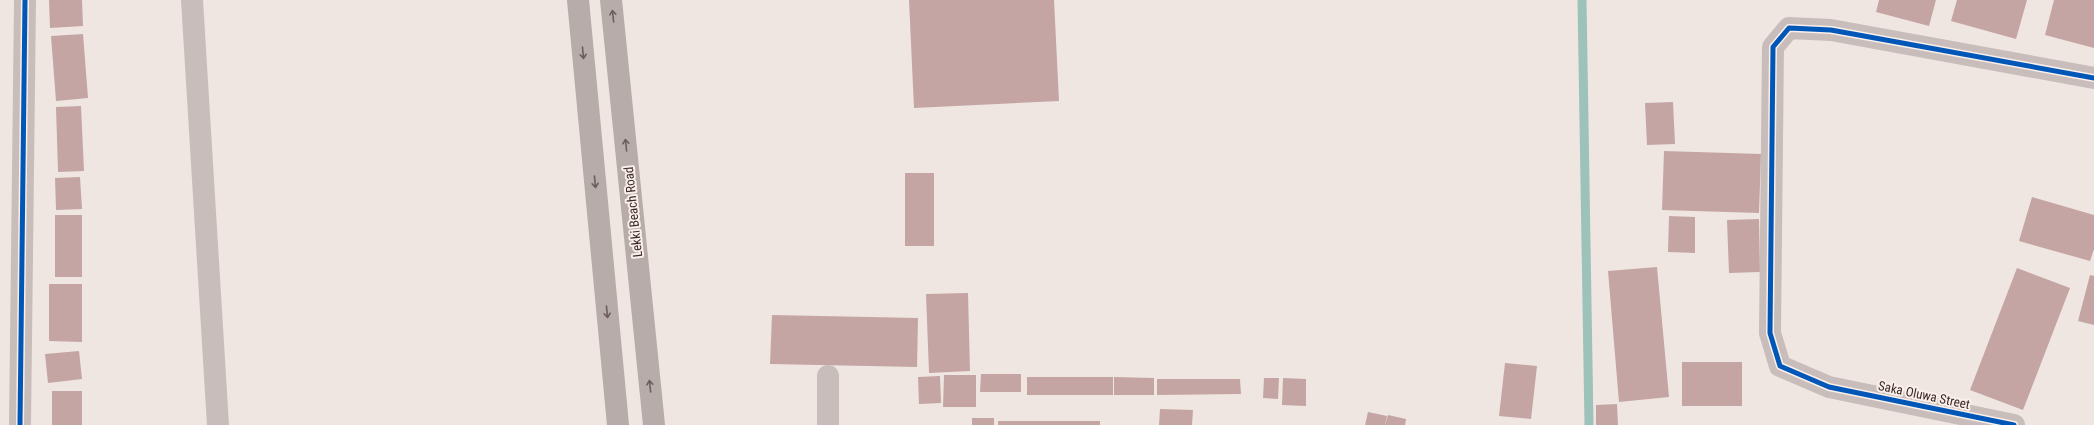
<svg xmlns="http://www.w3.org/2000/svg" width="2094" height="425" font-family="'Roboto Condensed',sans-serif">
<rect width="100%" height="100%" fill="#efe6e2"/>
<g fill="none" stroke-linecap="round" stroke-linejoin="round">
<polyline stroke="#9dc2b9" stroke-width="9" points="1582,0 1589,425"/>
</g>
<g fill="#c4a5a3">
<polygon points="49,0 82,0 83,26 50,28"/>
<polygon points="909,0 1054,0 1059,101 914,108"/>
<polygon points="1879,0 1936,0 1929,26 1876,12"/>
<polygon points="1957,0 2027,0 2016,39 1951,21"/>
<polygon points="2054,0 2094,0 2094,48 2045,35"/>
<polygon points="83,34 88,98 56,101 51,36"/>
<polygon points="1673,102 1675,144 1647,145 1645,103"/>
<polygon points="81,106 84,171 58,172 56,107"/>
<polygon points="1664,151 1761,154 1759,213 1662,210"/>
<rect x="905" y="173" width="29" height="73"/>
<polygon points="80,177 82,209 56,210 55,178"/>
<polygon points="2032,197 2094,215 2094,249 2090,261 2019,241"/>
<rect x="55" y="215" width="27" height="62"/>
<polygon points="1669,216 1695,217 1695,253 1668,252"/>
<polygon points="1759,219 1760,272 1729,273 1727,220"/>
<polygon points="1657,267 1669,397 1619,402 1608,271"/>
<polygon points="2017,268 2070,288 2023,410 1970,390"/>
<polygon points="2090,275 2094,276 2094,325 2078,321"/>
<polygon points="49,284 82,284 82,342 49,341"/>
<polygon points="968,293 970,371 929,373 926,294"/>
<polygon points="772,315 918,318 917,367 770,364"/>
<polygon points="79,351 82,379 48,383 45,354"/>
<rect x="1682" y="362" width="60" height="44"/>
<polygon points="1505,363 1537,366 1531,419 1499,416"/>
<polygon points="981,374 1021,374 1021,392 980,392"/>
<polygon points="944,375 976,375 976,407 943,407"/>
<polygon points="940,376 941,403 919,404 918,377"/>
<rect x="1027" y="377" width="86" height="18"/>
<polygon points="1114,377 1154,378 1154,395 1114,395"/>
<polygon points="1264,378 1279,378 1278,399 1263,398"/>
<polygon points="1283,378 1306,379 1306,406 1282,405"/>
<polygon points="1157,379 1240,379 1241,394 1157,395"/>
<rect x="52" y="391" width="30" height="34"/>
<polygon points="1617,404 1618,425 1596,425 1596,405"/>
<polygon points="1160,409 1193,410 1192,425 1159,425"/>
<polygon points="1368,412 1387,416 1385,425 1365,425"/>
<polygon points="1388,415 1406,419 1405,425 1385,425"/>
<rect x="972" y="418" width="22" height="7"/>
<rect x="998" y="421" width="102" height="4"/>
</g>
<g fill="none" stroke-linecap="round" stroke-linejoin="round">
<g stroke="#c8bdbb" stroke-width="22">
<polyline points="192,0 218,425"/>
<polyline points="20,425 25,0"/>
<polyline points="828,425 828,376"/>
<polyline points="2014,425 1829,387 1780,366 1770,333 1773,47 1789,28 1831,30 2094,78"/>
</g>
<g stroke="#b7acaa" stroke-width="22">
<polyline points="578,0 618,425"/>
<polyline points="611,0 654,425"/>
</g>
<g stroke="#fbefea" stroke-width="8">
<g id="cycleway">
<polyline points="20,425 25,0"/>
<polyline points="2014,425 1829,387 1780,366 1770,333 1773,47 1789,28 1831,30 2094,78"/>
</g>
</g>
<use href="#cycleway" stroke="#0057b8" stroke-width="5"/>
</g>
<defs><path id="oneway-shaft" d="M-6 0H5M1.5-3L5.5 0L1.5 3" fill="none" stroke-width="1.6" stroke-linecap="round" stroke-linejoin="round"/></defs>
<g stroke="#6c5e5d">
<use href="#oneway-shaft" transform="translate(613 16) rotate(-96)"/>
<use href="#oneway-shaft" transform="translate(583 53) rotate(85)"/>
<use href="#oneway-shaft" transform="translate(626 145) rotate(-96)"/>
<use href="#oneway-shaft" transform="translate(595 182) rotate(85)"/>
<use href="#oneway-shaft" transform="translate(607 312) rotate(85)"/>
<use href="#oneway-shaft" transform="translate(650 386) rotate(-96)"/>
</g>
<g text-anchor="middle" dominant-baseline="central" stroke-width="4" stroke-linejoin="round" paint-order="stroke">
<g font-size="13" fill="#3a2a29" stroke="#fbefea">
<text transform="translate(633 212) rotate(-96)">Lekki Beach Road</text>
<text transform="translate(1924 395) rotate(12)">Saka Oluwa Street</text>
</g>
</g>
</svg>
